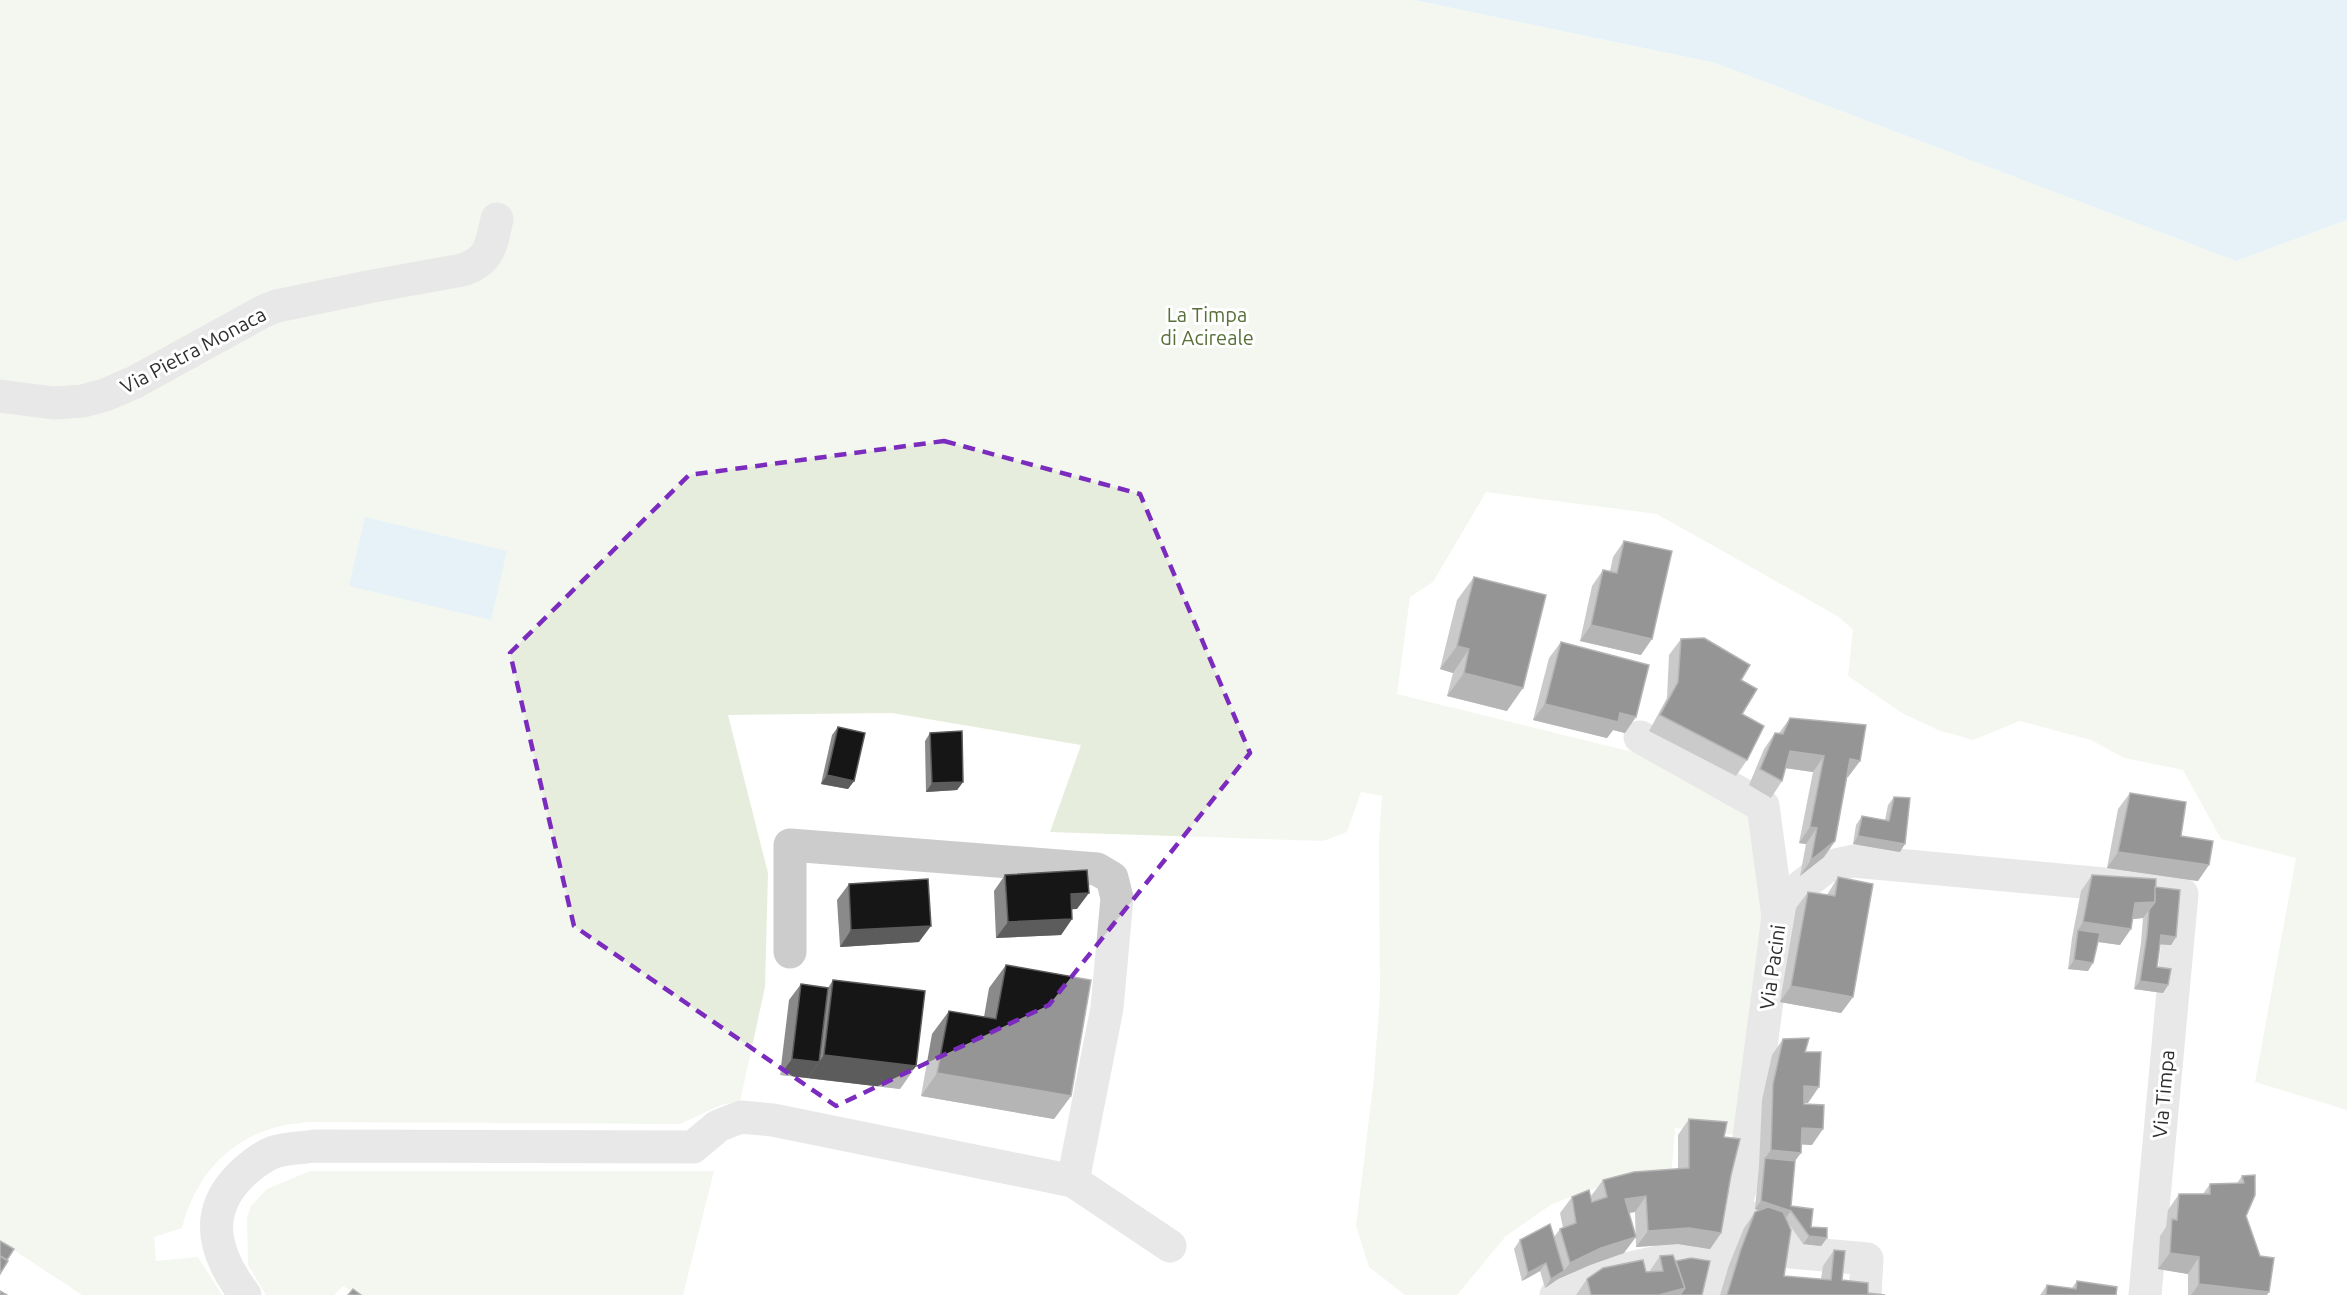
<svg xmlns="http://www.w3.org/2000/svg" width="2347" height="1295" font-family="Ubuntu,sans-serif">
<rect width="100%" height="100%" fill="#fff"/>
<g fill="#e7eddc">
<path d="M 0,0 L 1414,0 L 1715,63 L 2236,261 L 2347,220 L 2347,1110 L 2255,1082 L 2296,858 L 2221,839 L 2183,770 L 2124,758 L 2091,740 L 2020,721 L 1973,740 L 1938,730 L 1902,713 L 1848,676 L 1853,630 L 1839,617 L 1657,514 L 1486,492 L 1433,582 L 1410,597 L 1397,694 L 1657,758 L 1750,810 L 1766,883 L 1736,1135 L 1675,1128 L 1671,1178 L 1620,1179 L 1552,1204 L 1506,1236 L 1457,1295 L 1405,1295 L 1369,1267 L 1356,1226 L 1374,1078 L 1380,994 L 1379,842 L 1382,796 L 1361,792 L 1347,832 L 1323,841 L 1050,832 L 1081,745 L 892,713 L 728,715 L 768,873 L 765,987 L 740,1102 L 721,1105 L 680,1124 L 306,1122 C 294,1124 281,1125 270,1129 C 223,1144 194,1182 182,1228 L 154,1237 L 156,1261 L 198,1257 L 222,1295 L 82,1295 L 0,1241 Z"/>
<polygon points="310,1171 714,1171 683,1295 358,1295 343,1286 334,1295 266,1295 248,1265 247,1218 251,1206 267,1189"/>
</g>
<g fill="#c7e3ee">
<polygon points="1414,0 2347,0 2347,220 2236,261 1715,63"/>
<polygon points="365,517 507,551 491,620 349,586"/>
</g>
<g fill="none" stroke-linecap="round" stroke-linejoin="round">
<g stroke="#ccc" stroke-width="33">
<path d="M 0,396 L 54,403 L 83,401 L 105,395 L 135,382 L 264,311 L 277,306 L 368,287 L 462,270 C 490,261 491,246 497,219"/>
<polyline points="1640,737 1763,806 1778,917"/>
<polyline points="790,952 790,845 1097,869 1112,878 1117,898 1107,1008 1073,1181"/>
<polyline points="1758,1218 1777,1224 1791,1252 1867,1259 1865,1295"/>
<path d="M 245,1295 C 217,1258 202,1217 237,1179 C 246,1169 261,1157 274,1152 C 286,1148 302,1148 315,1146 L 693,1147 L 718,1126 L 741,1117 L 773,1120 L 1073,1181 L 1170,1246"/>
<polyline points="1556,1295 1561,1289 1593,1276 1680,1257 1718,1264"/>
<polyline points="1712,1295 1718,1264 1744,1176 1778,917 1798,889 1826,867 1853,861 2104,884 2182,894 2145,1295"/>
</g>
</g>
<g fill="#8a8a8a">
<polygon points="1624,541 1641,655 1580,641 1592,586 1603,570 1610,571 1613,557"/>
<polygon points="1474,577 1507,711 1447,696 1453,673 1440,669 1457,600"/>
<polygon points="1681,639 1741,680 1742,714 1747,760 1736,776 1649,731 1667,698 1669,655"/>
<polygon points="1561,642 1625,733 1613,730 1607,738 1533,720 1549,658"/>
<polygon points="1790,718 1860,761 1848,777 1847,777 1835,841 1824,857 1800,876 1806,844 1799,843 1813,772 1785,768 1782,781 1771,798 1749,785 1764,749 1775,733 1779,733"/>
<polygon points="838,727 854,781 848,789 821,784 832,735"/>
<polygon points="930,733 963,782 957,790 926,792 925,741"/>
<polygon points="2130,793 2198,881 2107,868 2118,809"/>
<polygon points="1894,797 1900,852 1853,844 1856,825 1862,816 1885,820 1888,805"/>
<polygon points="1005,875 1077,909 1072,909 1072,919 1061,935 996,938 994,891"/>
<polygon points="2092,875 2155,887 2176,937 2171,945 2160,944 2157,967 2168,985 2163,993 2134,989 2141,943 2143,918 2133,919 2120,945 2098,942 2088,971 2068,969 2072,938 2081,891"/>
<polygon points="1838,877 1853,997 1841,1013 1780,1002 1796,908 1808,892 1827,895"/>
<polygon points="849,884 919,942 840,947 837,900"/>
<polygon points="1006,965 1071,1096 1054,1119 921,1096 932,1034 949,1011 984,1017 989,988"/>
<polygon points="833,980 916,1066 900,1089 780,1075 789,1000 801,984 828,988"/>
<polygon points="1783,1039 1805,1052 1808,1103 1804,1103 1812,1145 1801,1144 1795,1161 1791,1206 1811,1227 1827,1238 1821,1246 1803,1244 1789,1224 1784,1276 1821,1279 1823,1266 1834,1250 1842,1280 1868,1293 1885,1295 1720,1295 1729,1265 1744,1228 1755,1212 1759,1210 1755,1209 1759,1166 1762,1100 1772,1055"/>
<polygon points="1689,1119 1724,1137 1731,1175 1721,1233 1710,1249 1678,1244 1636,1247 1635,1212 1629,1213 1624,1253 1590,1265 1558,1279 1545,1288 1540,1271 1522,1281 1514,1249 1520,1240 1554,1237 1560,1229 1563,1228 1560,1213 1572,1197 1593,1202 1591,1196 1603,1180 1678,1169 1678,1135"/>
<polygon points="2255,1175 2246,1216 2267,1295 2188,1295 2188,1274 2158,1269 2160,1236 2166,1227 2168,1210 2179,1194 2203,1194 2210,1184 2237,1183 2242,1176"/>
<polygon points="1660,1256 1676,1261 1702,1295 1576,1295 1587,1279 1649,1272"/>
<polygon points="2077,1281 2116,1295 2040,1295 2047,1285 2072,1288"/>
</g>
<g fill="#5c5c5c">
<polygon points="1591,625 1652,639 1641,655 1580,641"/>
<polygon points="1457,646 1469,649 1453,673 1440,669"/>
<polygon points="1464,673 1523,688 1507,711 1447,696"/>
<polygon points="1545,704 1620,713 1636,717 1625,733 1613,730 1607,738 1533,720"/>
<polygon points="1790,751 1824,756 1813,772 1778,767"/>
<polygon points="1850,759 1860,761 1848,777 1838,776"/>
<polygon points="827,775 854,781 848,789 821,784"/>
<polygon points="963,782 957,790 926,792 932,783"/>
<polygon points="1810,827 1817,828 1806,844 1799,843"/>
<polygon points="1858,836 1905,844 1900,852 1853,844"/>
<polygon points="1835,841 1824,857 1800,876 1811,860"/>
<polygon points="2118,852 2209,865 2198,881 2107,868"/>
<polygon points="1089,893 1077,909 1060,910 1071,894"/>
<polygon points="2155,902 2143,918 2124,920 2135,903"/>
<polygon points="1072,919 1061,935 996,938 1008,922"/>
<polygon points="2083,922 2131,929 2120,945 2077,939 2078,930"/>
<polygon points="931,926 919,942 840,947 851,930"/>
<polygon points="2161,935 2176,937 2171,945 2155,944"/>
<polygon points="2074,960 2093,963 2088,971 2068,969"/>
<polygon points="2140,981 2168,985 2163,993 2134,989"/>
<polygon points="1791,986 1853,997 1841,1013 1780,1002"/>
<polygon points="824,1055 916,1066 900,1089 808,1078"/>
<polygon points="792,1059 819,1062 808,1078 780,1075"/>
<polygon points="937,1073 1071,1096 1054,1119 921,1096"/>
<polygon points="1804,1086 1819,1087 1808,1103 1793,1102"/>
<polygon points="1802,1128 1823,1129 1812,1145 1790,1144"/>
<polygon points="1771,1150 1801,1153 1789,1169 1765,1158"/>
<polygon points="1646,1196 1635,1212 1614,1215 1625,1199"/>
<polygon points="1761,1201 1791,1211 1785,1219 1755,1209"/>
<polygon points="1689,1228 1721,1233 1710,1249 1678,1244 1636,1247 1648,1231"/>
<polygon points="1809,1236 1827,1238 1821,1246 1803,1244"/>
<polygon points="1636,1237 1624,1253 1590,1265 1558,1279 1545,1288 1551,1279 1564,1271 1570,1263 1601,1248"/>
<polygon points="2170,1253 2199,1257 2188,1274 2158,1269"/>
<polygon points="1546,1263 1540,1271 1522,1281 1528,1273"/>
<polygon points="2199,1284 2269,1292 2267,1295 2191,1295"/>
<polygon points="1685,1288 1680,1295 1659,1295"/>
</g>
<g fill="#161616" stroke="#5c5c5c" stroke-width="1.5">
<polygon points="1624,541 1672,551 1652,639 1591,625 1603,570 1617,573"/>
<polygon points="1474,577 1546,595 1523,688 1464,673 1469,649 1457,646"/>
<polygon points="1704,638 1750,665 1741,680 1757,689 1742,714 1764,726 1747,760 1660,715 1678,682 1681,639"/>
<polygon points="1561,642 1649,665 1636,717 1620,713 1618,722 1545,704"/>
<polygon points="1790,718 1866,725 1860,761 1850,759 1835,841 1811,860 1817,828 1810,827 1824,756 1790,751 1782,781 1760,769 1775,733 1783,734"/>
<polygon points="838,727 865,733 854,781 827,775"/>
<polygon points="962,731 963,782 932,783 930,733"/>
<polygon points="2130,793 2186,802 2181,836 2213,841 2209,865 2118,852"/>
<polygon points="1894,797 1910,798 1905,844 1858,836 1862,816 1889,821"/>
<polygon points="1087,870 1089,893 1071,894 1072,919 1008,922 1005,875"/>
<polygon points="2092,875 2156,879 2155,902 2135,903 2131,929 2083,922"/>
<polygon points="1838,877 1873,884 1853,997 1791,986 1808,892 1835,896"/>
<polygon points="928,879 931,926 851,930 849,884"/>
<polygon points="2155,887 2180,890 2176,937 2161,935 2157,967 2171,969 2168,985 2140,981 2147,935 2149,910 2155,902"/>
<polygon points="2078,930 2100,933 2093,963 2074,960"/>
<polygon points="1006,965 1091,980 1071,1096 937,1073 949,1011 996,1019"/>
<polygon points="833,980 925,991 916,1066 824,1055"/>
<polygon points="801,984 828,988 819,1062 792,1059"/>
<polygon points="1809,1038 1805,1052 1821,1052 1819,1087 1804,1086 1804,1104 1824,1105 1823,1129 1802,1128 1801,1153 1771,1150 1773,1084 1783,1039"/>
<polygon points="1689,1119 1727,1122 1724,1137 1740,1139 1731,1175 1721,1233 1689,1228 1648,1231 1646,1196 1625,1199 1636,1237 1601,1248 1570,1263 1560,1229 1576,1223 1572,1197 1589,1190 1592,1202 1607,1197 1603,1180 1634,1172 1689,1168"/>
<polygon points="1765,1158 1795,1161 1791,1206 1813,1209 1811,1227 1827,1228 1827,1238 1809,1236 1791,1211 1761,1201"/>
<polygon points="2255,1175 2255,1195 2246,1216 2260,1256 2274,1258 2269,1292 2199,1284 2199,1257 2170,1253 2172,1219 2177,1220 2179,1194 2210,1194 2210,1184 2244,1183 2242,1176"/>
<polygon points="1768,1207 1783,1212 1791,1230 1784,1276 1831,1280 1834,1250 1845,1251 1842,1280 1868,1283 1868,1293 1885,1295 1727,1295 1741,1249 1755,1212"/>
<polygon points="1550,1224 1564,1271 1551,1279 1546,1263 1528,1273 1520,1240"/>
<polygon points="0,1241 14,1249 7,1260 0,1256"/>
<polygon points="1673,1255 1685,1288 1659,1295 1591,1295 1587,1279 1603,1268 1643,1260 1646,1272 1663,1271 1660,1256"/>
<polygon points="0,1256 8,1261 0,1274"/>
<polygon points="1691,1258 1710,1261 1702,1295 1680,1295 1685,1288 1676,1261"/>
<polygon points="2077,1281 2117,1287 2116,1295 2046,1295 2047,1285 2076,1289"/>
<polygon points="353,1289 361,1295 348,1295"/>
<polygon points="0,1291 7,1295 0,1295"/>
</g>
<path d="M0 0H2347V1295H0ZM 944,441 L 1140,494 L 1250,753 L 1049,1005 L 836,1106 L 574,926 L 510,653 L 689,475 Z" fill="#fff" fill-opacity=".55" fill-rule="evenodd"/>
<path fill="none" stroke="#7b2cbf" stroke-width="4.5" stroke-dasharray="12 8" stroke-linejoin="round" d="M 944,441 L 1140,494 L 1250,753 L 1049,1005 L 836,1106 L 574,926 L 510,653 L 689,475 Z"/>
<g text-anchor="middle" dominant-baseline="central" stroke-width="6" stroke-linejoin="round" paint-order="stroke">
<g font-size="20" fill="#586f39" stroke="#fff">
<text x="1207" y="314">La Timpa<tspan x="1207" dy="23">di Acireale</tspan></text>
</g>
<g font-size="20" fill="#2f2f2f" stroke="#fff">
<text transform="translate(193 350) rotate(-28)">Via Pietra Monaca</text>
<text transform="translate(1772 967) rotate(-82)">Via Pacini</text>
<text transform="translate(2163 1094) rotate(-85)">Via Timpa</text>
</g>
</g>
</svg>
